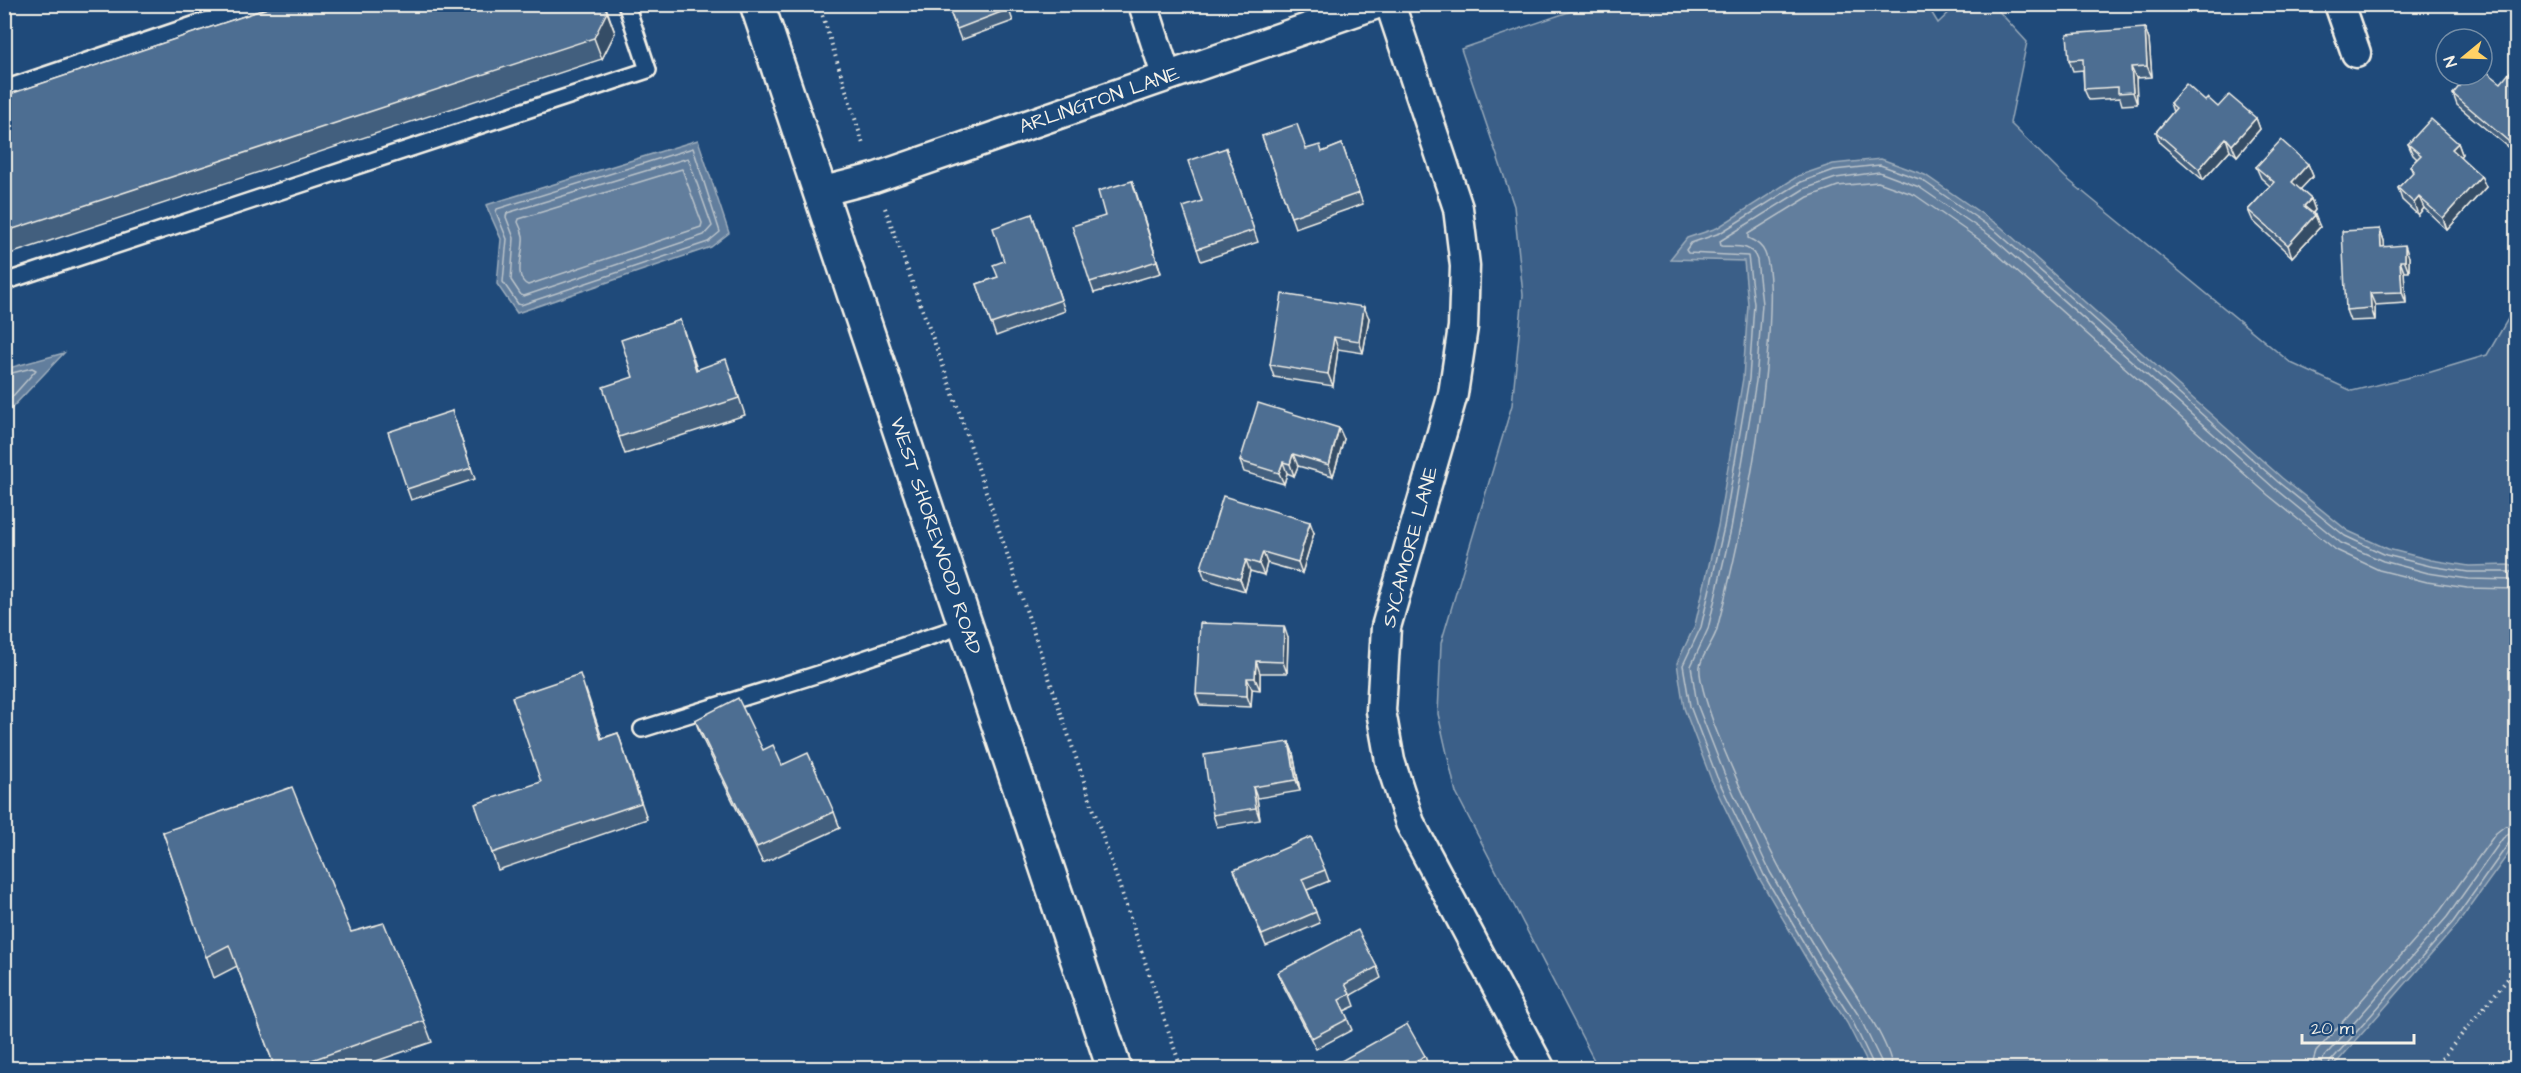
<svg xmlns="http://www.w3.org/2000/svg" width="2521" height="1073" font-family="'Architects Daughter',sans-serif">
<rect width="100%" height="100%" fill="#1f4a7a"/>
<filter id="ink" filterUnits="userSpaceOnUse"><feTurbulence type="fractalNoise" baseFrequency=".0167" numOctaves="2"/><feDisplacementMap in="SourceGraphic" scale="12" xChannelSelector="R" yChannelSelector="G"/><feConvolveMatrix kernelMatrix="1 2 1 2 8 2 1 2 1" color-interpolation-filters="sRGB"/></filter>
<g filter="url(#ink)">
<polygon fill="#3a5f88" stroke="#97a8b8" stroke-width="1.5" points="1980,4 1995,7 2027,42 2010,123 2066,178 2291,363 2352,391 2431,372 2487,355 2516,305 2516,1068 1598,1068 1456,793 1438,714 1441,643 1512,405 1523,295 1514,206 1461,49 1589,5 1927,5 1938,23 1957,5"/>
<g fill="#627e9d" stroke="#9cacbb" stroke-width="1.5">
<polygon points="698,140 729,233 711,247 517,313 497,284 501,239 486,205"/>
<polygon points="1881,159 1925,175 2001,227 2282,478 2348,531 2388,549 2431,560 2469,566 2508,565 2516,567 2516,843 2457,925 2332,1068 1870,1068 1847,1023 1810,965 1759,878 1711,779 1684,708 1677,663 1695,625 1718,526 1743,378 1748,304 1744,261 1670,259 1687,238 1717,228 1798,176 1833,164"/>
<polygon points="64,353 5,415 5,369"/>
</g>
<g fill="none" stroke-linecap="round" stroke-linejoin="round">
<g stroke="#bac3ca" stroke-width="1.5">
<polygon points="693,148 720,232 708,242 521,305 518,304 503,282 507,239 496,212 497,209"/>
<polygon points="688,158 712,226 704,235 524,296 521,295 511,280 514,238 506,217 507,213"/>
<path d="M 682,169 L 702,223 L 701,227 L 528,285 C 512,278 525,250 523,236 C 522,231 520,226 518,222 L 519,219 Z"/>
<polyline points="4,375 32,368 36,370 4,406"/>
<polyline points="1875,1068 1852,1020 1815,962 1764,875 1717,777 1690,706 1683,665 1701,627 1724,527 1749,379 1754,304 1748,256 1688,253 1686,250 1691,243 1720,233 1801,182 1834,170 1880,165 1922,180 1997,232 2278,482 2345,536 2386,555 2430,566 2468,572 2516,572"/>
<path d="M 1882,1068 L 1881,1061 L 1859,1016 L 1821,958 L 1770,872 L 1724,773 L 1697,704 L 1691,666 L 1708,629 L 1731,529 L 1756,381 L 1762,304 L 1757,260 C 1752,243 1735,247 1721,246 L 1720,241 L 1804,189 L 1836,178 L 1879,172 L 1919,187 L 1992,237 L 2274,488 L 2341,543 L 2383,561 L 2428,573 L 2468,579 L 2516,580"/>
<path d="M 1892,1068 C 1891,1041 1845,979 1829,954 C 1784,882 1746,806 1715,727 C 1710,713 1698,680 1700,666 C 1703,653 1714,641 1717,629 C 1742,533 1762,433 1769,334 C 1770,312 1773,273 1765,253 C 1762,245 1755,241 1748,238 L 1748,234 L 1808,197 L 1838,186 L 1878,182 L 1915,195 L 1987,245 L 2268,495 L 2336,550 L 2379,570 L 2427,582 L 2467,588 L 2516,589"/>
<polyline points="2311,1068 2316,1052 2440,911 2496,833 2505,826 2516,824"/>
<polyline points="2320,1068 2324,1057 2447,917 2503,838 2509,834 2516,833"/>
<polyline points="2328,1068 2330,1062 2453,922 2509,843 2516,840"/>
</g>
<g stroke="#f4f1e8" stroke-width="20">
<g id="lane">
<polyline points="4,89 255,4"/>
<polyline points="4,282 648,70 626,4"/>
<polyline points="642,729 825,672 965,625"/>
</g>
</g>
<g stroke="#f4f1e8" stroke-width="33">
<g id="street">
<polyline points="1143,4 1166,75"/>
<polyline points="1390,4 1458,208 1465,266 1463,327 1453,394 1386,627 1381,711 1390,761 1410,823 1540,1068"/>
<polyline points="2339,4 2356,53"/>
<path id="s1" d="M 820,192 L 874,178 L 1377,4"/>
</g>
</g>
<g stroke="#f4f1e8" stroke-width="38">
<g id="secondary">
<path id="s2" d="M 757,4 L 1114,1068"/>
</g>
</g>
<g stroke="#f4f1e8" stroke-width="4" stroke-dasharray="1.5 4.5" stroke-linecap="butt">
<polyline points="819,4 864,147"/>
<polyline points="885,208 950,385 1181,1068"/>
<polyline points="2434,1068 2516,969"/>
</g>
<use href="#lane" stroke="#1f4a7a" stroke-width="15"/>
<use href="#street" stroke="#1f4a7a" stroke-width="28"/>
<use href="#secondary" stroke="#1f4a7a" stroke-width="33"/>
</g>
<g fill="#425f7e" stroke="#f4f1e8" stroke-width="1.5">
<polygon points="280,4 605,4 615,33 602,59 4,256 4,96"/>
<polygon points="947,4 1014,4 1008,7 1013,21 961,40"/>
<polygon points="2165,4 2178,4 2172,11"/>
<polygon points="2145,28 2149,40 2152,77 2136,78 2137,104 2122,105 2120,98 2089,100 2084,89 2083,70 2073,71 2069,60"/>
<polygon points="2517,70 2517,155 2457,105 2453,94 2501,83"/>
<polygon points="2205,101 2218,107 2256,118 2260,129 2237,156 2230,150 2203,180 2160,143 2156,132 2173,112 2170,103"/>
<polygon points="1262,136 1306,149 1322,152 1342,144 1363,204 1295,228"/>
<polygon points="2458,143 2462,154 2460,157 2481,176 2486,187 2447,230 2424,208 2418,215 2402,200 2398,188 2413,173 2410,166 2417,159 2413,155 2408,144"/>
<polygon points="1226,148 1258,242 1201,261 1197,249 1202,201"/>
<polygon points="2308,164 2313,176 2300,189 2311,199 2315,210 2313,213 2320,227 2292,257 2253,221 2248,210 2270,186 2261,178 2256,167"/>
<polygon points="1132,181 1161,273 1094,293 1090,282 1105,216"/>
<polygon points="1032,214 1065,311 996,336 977,284 998,277 1004,261"/>
<polygon points="2380,229 2384,241 2384,246 2409,257 2409,272 2404,272 2406,303 2375,305 2375,320 2350,321 2346,310"/>
<polygon points="1369,318 1363,353 1338,349 1333,386 1274,377 1270,365"/>
<polygon points="680,320 697,369 732,376 745,415 625,454 619,437 633,377"/>
<polygon points="452,411 475,479 411,500 407,489"/>
<polygon points="1344,439 1333,476 1298,466 1294,476 1287,473 1284,484 1244,472 1240,461"/>
<polygon points="1314,533 1302,573 1267,563 1264,575 1250,571 1245,591 1205,579 1201,568"/>
<polygon points="1288,638 1287,673 1260,673 1260,690 1252,689 1251,707 1200,705 1196,694"/>
<polygon points="586,690 602,738 618,733 647,819 498,870 492,853 541,782"/>
<polygon points="695,720 763,750 834,812 840,828 763,863 701,736"/>
<polygon points="1289,742 1293,753 1300,791 1257,798 1260,820 1217,827 1213,815"/>
<polygon points="163,832 351,932 424,1021 432,1042 356,1068 275,1068 237,966 214,978"/>
<polygon points="1234,870 1325,870 1329,881 1307,890 1320,923 1266,946"/>
<polygon points="1377,967 1381,978 1351,995 1355,1006 1344,1011 1352,1030 1316,1049 1282,983 1278,972"/>
<polygon points="1425,1056 1429,1068 1335,1068 1334,1065"/>
</g>
<g fill="#364d66" stroke="#f4f1e8" stroke-width="1.5">
<polygon points="604,4 615,33 602,59 594,38"/>
<polygon points="2170,4 2178,4 2172,11"/>
<polygon points="2213,4 2219,4 2214,9"/>
<polygon points="2145,28 2149,40 2152,77 2147,66"/>
<polygon points="2131,67 2136,78 2137,104 2133,92"/>
<polygon points="2256,118 2260,129 2237,156 2232,145"/>
<polygon points="2226,138 2230,150 2203,180 2199,169"/>
<polygon points="2458,143 2462,154 2457,161 2452,149"/>
<polygon points="2308,164 2313,176 2296,194 2292,182"/>
<polygon points="2481,176 2486,187 2447,230 2443,218"/>
<polygon points="1132,181 1136,192 1161,273 1157,261"/>
<polygon points="2419,197 2424,208 2418,215 2414,203"/>
<polygon points="2311,199 2315,210 2309,218 2304,206"/>
<polygon points="2315,215 2320,227 2292,257 2288,245"/>
<polygon points="2380,229 2384,241 2385,258 2381,247"/>
<polygon points="2405,245 2409,257 2409,272 2405,261"/>
<polygon points="2400,261 2404,272 2406,303 2402,292"/>
<polygon points="2370,293 2375,305 2375,320 2371,308"/>
<polygon points="1364,307 1369,318 1363,353 1359,341"/>
<polygon points="1334,337 1338,349 1333,386 1328,374"/>
<polygon points="1339,428 1344,439 1333,476 1329,465"/>
<polygon points="1293,454 1298,466 1294,476 1290,464"/>
<polygon points="1283,462 1287,473 1284,484 1279,473"/>
<polygon points="1310,522 1314,533 1302,573 1298,562"/>
<polygon points="1263,552 1267,563 1264,575 1259,564"/>
<polygon points="1246,560 1250,571 1245,591 1240,579"/>
<polygon points="1284,626 1288,638 1287,673 1283,662"/>
<polygon points="1256,661 1260,673 1260,690 1255,678"/>
<polygon points="1247,678 1252,689 1251,707 1247,696"/>
<polygon points="1289,742 1293,753 1300,791 1296,780"/>
<polygon points="1253,787 1257,798 1260,820 1256,808"/>
</g>
<g fill="#4d6e92" stroke="#f4f1e8" stroke-width="1.5">
<polygon points="280,4 604,4 607,12 594,38 4,232 4,96"/>
<polygon points="947,4 1007,4 1009,9 957,29"/>
<polygon points="2145,28 2147,66 2131,67 2133,92 2118,93 2118,87 2084,89 2083,59 2069,60 2067,34"/>
<polygon points="2514,67 2517,70 2517,143 2514,146 2453,94 2468,75 2482,75 2482,68 2501,83"/>
<polygon points="2186,84 2205,101 2208,98 2218,107 2229,95 2256,118 2232,145 2226,138 2199,169 2156,132 2176,108 2170,103"/>
<polygon points="2431,119 2458,143 2452,149 2481,176 2443,218 2419,197 2414,203 2398,188 2414,171 2410,166 2421,155 2408,144"/>
<polygon points="1297,124 1306,149 1320,145 1322,152 1342,144 1359,193 1291,217 1262,136"/>
<polygon points="2281,140 2308,164 2292,182 2311,199 2304,206 2315,215 2288,245 2248,210 2274,182 2256,167"/>
<polygon points="1226,148 1254,230 1197,249 1183,207 1202,201 1188,161"/>
<polygon points="1132,181 1157,261 1090,282 1072,226 1105,216 1098,191"/>
<polygon points="1032,214 1061,300 991,324 977,284 998,277 993,265 1004,261 993,228"/>
<polygon points="2380,229 2381,247 2405,245 2405,261 2400,261 2402,292 2370,293 2371,308 2346,310 2342,231"/>
<polygon points="1282,294 1364,307 1359,341 1334,337 1328,374 1270,365"/>
<polygon points="680,320 696,370 726,359 739,398 619,437 603,387 633,377 621,340"/>
<polygon points="1258,403 1339,428 1329,465 1293,454 1290,464 1283,462 1279,473 1240,461"/>
<polygon points="452,411 471,468 407,489 388,432"/>
<polygon points="1223,496 1310,522 1298,562 1263,552 1259,564 1246,560 1240,579 1201,568"/>
<polygon points="1200,623 1284,626 1283,662 1256,661 1255,678 1247,678 1247,696 1196,694"/>
<polygon points="580,674 601,739 618,733 641,803 492,853 475,804 541,782 512,697"/>
<polygon points="738,698 763,750 773,745 782,765 808,753 834,812 757,847 695,720"/>
<polygon points="1289,742 1296,780 1253,787 1256,808 1213,815 1204,755"/>
<polygon points="292,787 351,932 384,923 424,1021 289,1068 275,1068 229,945 206,957 163,832"/>
<polygon points="1311,837 1325,870 1302,879 1316,912 1262,935 1234,870"/>
<polygon points="1358,930 1377,967 1345,984 1350,994 1339,1000 1348,1019 1312,1038 1278,972"/>
<polygon points="1407,1024 1425,1056 1403,1068 1336,1068 1334,1065"/>
</g>
</g>
<g text-anchor="middle" dominant-baseline="central" stroke-width="5" stroke-linejoin="round" paint-order="stroke">
<g font-size="20" fill="#f4f1e8" stroke="#1f4a7a">
<text stroke="none"><textPath href="#s1" startOffset="294">ARLINGTON LANE</textPath></text>
<text stroke="none"><textPath href="#s2" startOffset="561">WEST SHOREWOOD ROAD</textPath></text>
<text transform="translate(1410 547) rotate(-75)">SYCAMORE LANE</text>
</g>
</g>
<rect width="2521" height="1073" fill="none" stroke="#1f4a7a" stroke-width="24"/>
<rect x="12" y="12" width="2497" height="1049" fill="none" stroke="#f4f1e8" stroke-width="2" filter="url(#ink)"/>
<g transform="translate(2464 57) rotate(251)"><circle r="28" fill="#1f4a7a" stroke="#748da6" stroke-width="1.5"/>
<path d="M0-4.5L10 22L0 15L-10 22Z" fill="#ffd166"/>
<text y="-9" font-size="16" font-weight="bold" text-anchor="middle" fill="#f4f1e8">N</text>
</g>
<path d="M2302 1034v9h112v-9" fill="none" stroke="#f4f1e8" stroke-width="3"/>
<text x="2311" y="1034" font-size="18" fill="#f4f1e8" stroke="#1f4a7a" stroke-width="4.5" paint-order="stroke">20 m</text>
</svg>
